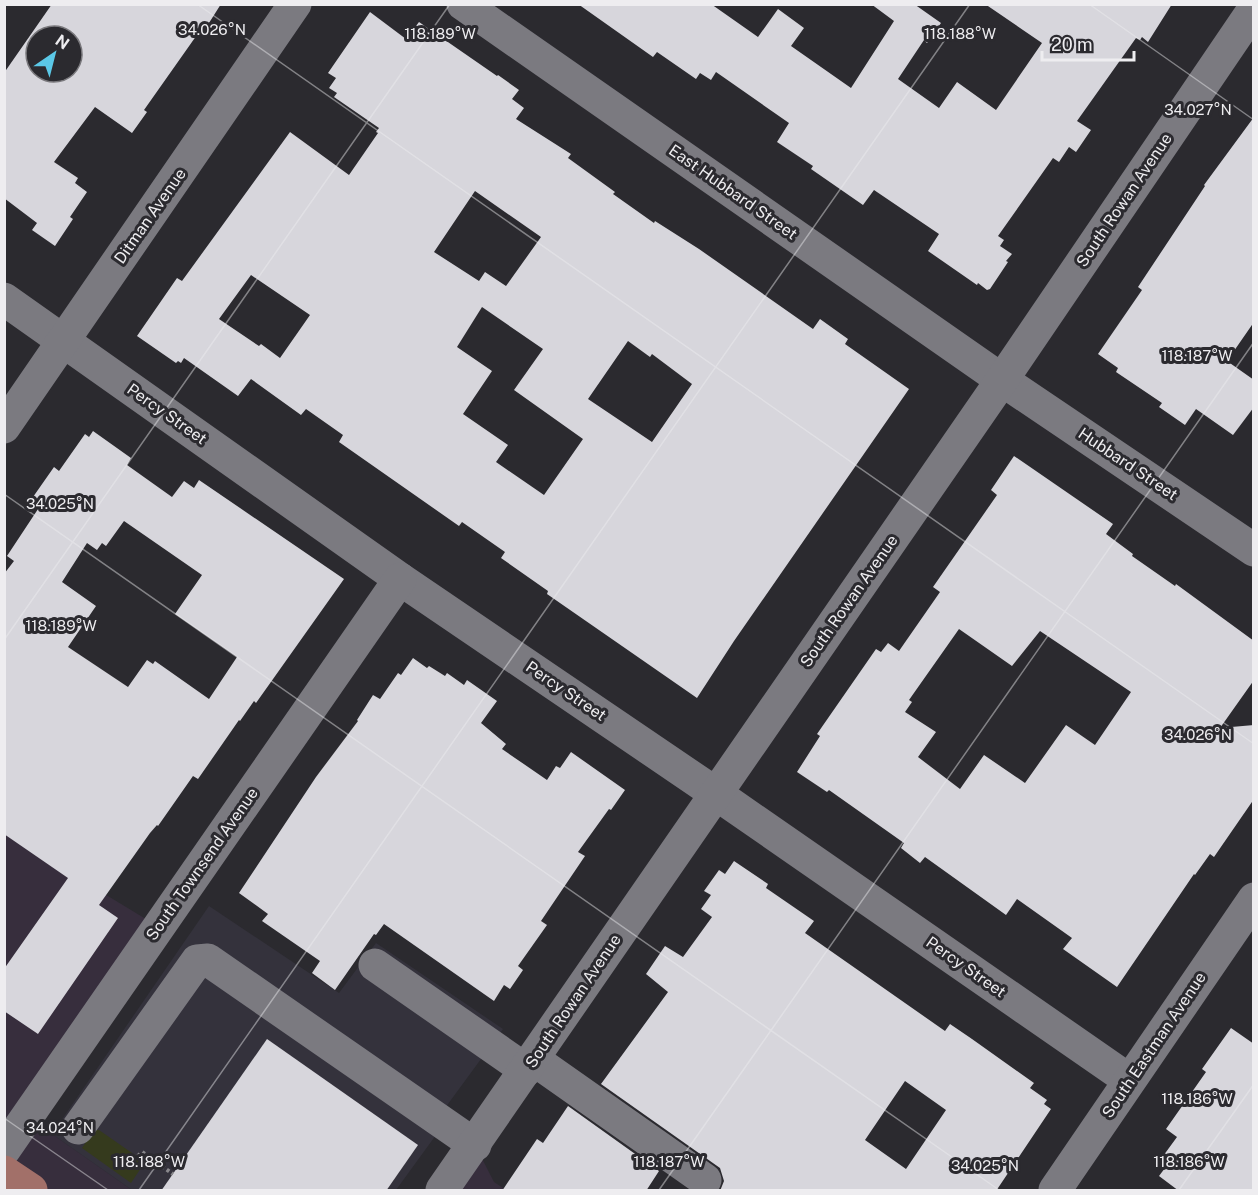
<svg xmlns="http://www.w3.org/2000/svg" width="1258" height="1195" font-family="'Public Sans',sans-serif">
<rect width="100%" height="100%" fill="#2b2a2f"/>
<g fill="#372e3d">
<polygon points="4,833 159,927 28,1117 132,1190 5,1190"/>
<polygon points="475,1145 494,1182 506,1190 441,1190"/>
</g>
<polygon fill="#34323c" points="209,906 339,993 376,943 503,1029 437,1119 444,1124 396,1190 132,1190 52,1134"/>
<polygon fill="#353a1d" points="94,1130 99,1130 145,1162 131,1183 82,1148"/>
<g fill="#d7d6dc" fill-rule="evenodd">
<path d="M 52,4 L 221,4 L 202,34 L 199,32 L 144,110 L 147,112 L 132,133 L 95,107 L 54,162 L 78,178 L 75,183 L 87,192 L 70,217 L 73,219 L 55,246 L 32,230 L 37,223 L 4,198 L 4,73 ZM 36,36 L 72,36 L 72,72 L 36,72 Z"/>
<polygon points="578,4 711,4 758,37 778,9 804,28 791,46 851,88 894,21 871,4 914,4 941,23 927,43 924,40 898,79 939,108 957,82 996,110 1042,43 985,4 1172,4 1148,42 1142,37 1140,40 1136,38 1077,121 1091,130 1076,152 1069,147 1059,162 1053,158 998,236 1004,240 1000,246 1012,254 1006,261 1008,262 990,289 987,290 978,283 977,285 928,251 939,234 874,190 863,205 811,169 813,166 777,142 789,123 716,72 711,80 700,73 696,79 657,52 653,57"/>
<path d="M 370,12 L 406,39 L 419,22 L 497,76 L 498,75 L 519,90 L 512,99 L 524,108 L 516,119 L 571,154 L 568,158 L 615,192 L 613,194 L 654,223 L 655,221 L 699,249 L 813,329 L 820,319 L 848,339 L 845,344 L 909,389 L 734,641 L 697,698 L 547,594 L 548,591 L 501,558 L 505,552 L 462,522 L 459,526 L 339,442 L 343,435 L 306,409 L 301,415 L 251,379 L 238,396 L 184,358 L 181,363 L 178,361 L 176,363 L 137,336 L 177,278 L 182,281 L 290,132 L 349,175 L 378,133 L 376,132 L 379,128 L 334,97 L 337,93 L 329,88 L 336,78 L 328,73 ZM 475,191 L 541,237 L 506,286 L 485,272 L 479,281 L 434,252 ZM 251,275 L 310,315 L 280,358 L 261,344 L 259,346 L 219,319 ZM 482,307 L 543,349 L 514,390 L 583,439 L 544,495 L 496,462 L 508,445 L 463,414 L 492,371 L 457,347 ZM 628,341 L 650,357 L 652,354 L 692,384 L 652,442 L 588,399 Z"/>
<polygon points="1254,117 1254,322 1227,361 1254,380 1254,407 1233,435 1196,409 1185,425 1159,407 1162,403 1116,372 1118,368 1098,354 1142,290 1138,287 1205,186 1204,185"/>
<path d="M 93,431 L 131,458 L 127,465 L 172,497 L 184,481 L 194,488 L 199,480 L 344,579 L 256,703 L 254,701 L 240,721 L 239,720 L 198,779 L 193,776 L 158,826 L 157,825 L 150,833 L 99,905 L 118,918 L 38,1034 L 4,1011 L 4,969 L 68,878 L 4,834 L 4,574 L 14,561 L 7,556 L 42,503 L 33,497 L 54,467 L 59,471 L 85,434 L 89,437 ZM 124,521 L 202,575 L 175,614 L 237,657 L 209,699 L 155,661 L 153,664 L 147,660 L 128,687 L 68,647 L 96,606 L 62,582 L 87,543 L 97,550 L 102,543 L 106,546 Z"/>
<path d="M 1014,456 L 1113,524 L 1106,534 L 1133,554 L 1132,556 L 1175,586 L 1176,584 L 1254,641 L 1254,680 L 1220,728 L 1254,725 L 1254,799 L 1214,857 L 1210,854 L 1195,875 L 1194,874 L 1117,987 L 1063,949 L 1072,938 L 1017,899 L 1006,915 L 925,857 L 920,863 L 901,848 L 904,843 L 829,790 L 827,792 L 797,772 L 820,736 L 817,734 L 876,649 L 881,652 L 888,643 L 899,651 L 940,592 L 933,587 L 997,495 L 991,490 ZM 959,629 L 1012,666 L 1040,631 L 1131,692 L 1095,745 L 1066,725 L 1025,783 L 984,755 L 960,789 L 918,757 L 936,732 L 905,712 L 912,702 L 909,700 Z"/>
<polygon points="413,658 427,668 429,666 445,676 447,673 464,685 467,680 497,701 481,723 506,744 502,749 547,780 556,766 560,768 571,752 625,790 611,810 609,809 578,852 585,856 541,921 547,925 518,966 523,970 510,989 504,985 494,1001 384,924 376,935 374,934 335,990 312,973 320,961 262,921 268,914 239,893 316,777 358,721 357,720 373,695 380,699 398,673 401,675"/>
<path d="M 734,861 L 768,884 L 766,888 L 814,921 L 805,933 L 945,1031 L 950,1024 L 972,1039 L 1034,1083 L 1030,1088 L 1047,1100 L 1044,1104 L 1051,1109 L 996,1191 L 720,1191 L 724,1181 L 720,1168 L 601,1084 L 668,992 L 646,974 L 665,946 L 683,957 L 712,917 L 701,909 L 711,895 L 704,891 L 719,870 L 725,874 ZM 905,1081 L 946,1110 L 906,1169 L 865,1140 Z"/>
<polygon points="1231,1028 1254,1044 1254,1191 1179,1191 1159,1176 1165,1168 1158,1163 1177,1137 1166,1129 1206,1072 1202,1069"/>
<polygon points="267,1039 418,1145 386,1191 161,1191"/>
<polygon points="568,1106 659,1171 646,1191 502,1191 537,1139 543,1143"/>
</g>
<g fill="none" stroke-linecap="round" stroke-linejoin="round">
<polyline stroke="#89888c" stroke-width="4" stroke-dasharray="3 3" stroke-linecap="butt" points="138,1156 142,1152 173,1174"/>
<g stroke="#7b7a80" stroke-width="33">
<polyline points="463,4 1002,380 1254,550"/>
<polyline points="4,299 400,579 715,793 1129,1080"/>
<polyline points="4,427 295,4"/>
<polyline points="375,965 526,1070"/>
<polyline points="533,1059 705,1180"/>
<polyline points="78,1128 197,961 208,960 475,1145"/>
<polyline points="4,1150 400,579"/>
<polyline points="442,1190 1002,380 1254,9"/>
<polyline points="1055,1190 1254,899"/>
</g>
<polyline stroke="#a27069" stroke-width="33" points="4,1172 31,1190"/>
</g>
<path fill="none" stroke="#eeedf0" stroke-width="1.5" stroke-opacity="0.45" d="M 197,4 L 1254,744M 1089,4 L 1254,120M 4,494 L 999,1190M 4,640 L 450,4M 4,1118 L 108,1190M 139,1190 L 970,4M 659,1190 L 1254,342M 1179,1190 L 1254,1084"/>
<g text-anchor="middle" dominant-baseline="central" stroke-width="6" stroke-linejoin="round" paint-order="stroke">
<g font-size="16" fill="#eeedf0" stroke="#2b2a2f">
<text transform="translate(733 192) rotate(35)">East Hubbard Street</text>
<text transform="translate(1124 200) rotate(-56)">South Rowan Avenue</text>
<text transform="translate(150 216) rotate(-55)">Ditman Avenue</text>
<text transform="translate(167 414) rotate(35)">Percy Street</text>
<text transform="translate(1128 464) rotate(34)">Hubbard Street</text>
<text transform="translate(849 601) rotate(-55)">South Rowan Avenue</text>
<text transform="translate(566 691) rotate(34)">Percy Street</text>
<text transform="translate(202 864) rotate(-55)">South Townsend Avenue</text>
<text transform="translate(966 967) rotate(35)">Percy Street</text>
<text transform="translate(573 1001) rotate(-56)">South Rowan Avenue</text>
<text transform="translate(1154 1045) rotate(-56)">South Eastman Avenue</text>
</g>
</g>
<g font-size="15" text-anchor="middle" fill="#eeedf0" stroke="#2b2a2f" stroke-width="6" stroke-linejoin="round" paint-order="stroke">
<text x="212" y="35">34.026°N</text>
<text x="440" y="39">118.189°W</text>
<text x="960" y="39">118.188°W</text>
<text x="1198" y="115">34.027°N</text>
<text x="1197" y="361">118.187°W</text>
<text x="60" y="509">34.025°N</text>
<text x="61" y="631">118.189°W</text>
<text x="1198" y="740">34.026°N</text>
<text x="1197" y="1104">118.186°W</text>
<text x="60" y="1133">34.024°N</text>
<text x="149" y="1167">118.188°W</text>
<text x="669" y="1167">118.187°W</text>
<text x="1189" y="1167">118.186°W</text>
<text x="985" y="1171">34.025°N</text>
</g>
<rect width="1258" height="1195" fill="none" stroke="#eeedf0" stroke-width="12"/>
<g transform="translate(54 54) rotate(35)"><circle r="28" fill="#2b2a2f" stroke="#79787c" stroke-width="1.5"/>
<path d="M0-4.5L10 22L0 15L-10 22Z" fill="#5bc8e7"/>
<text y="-9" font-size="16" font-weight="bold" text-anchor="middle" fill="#eeedf0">N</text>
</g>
<path d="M1042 51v9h92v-9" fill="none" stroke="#eeedf0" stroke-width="3"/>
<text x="1051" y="51" font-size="18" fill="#eeedf0" stroke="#2b2a2f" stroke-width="4.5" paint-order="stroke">20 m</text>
</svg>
